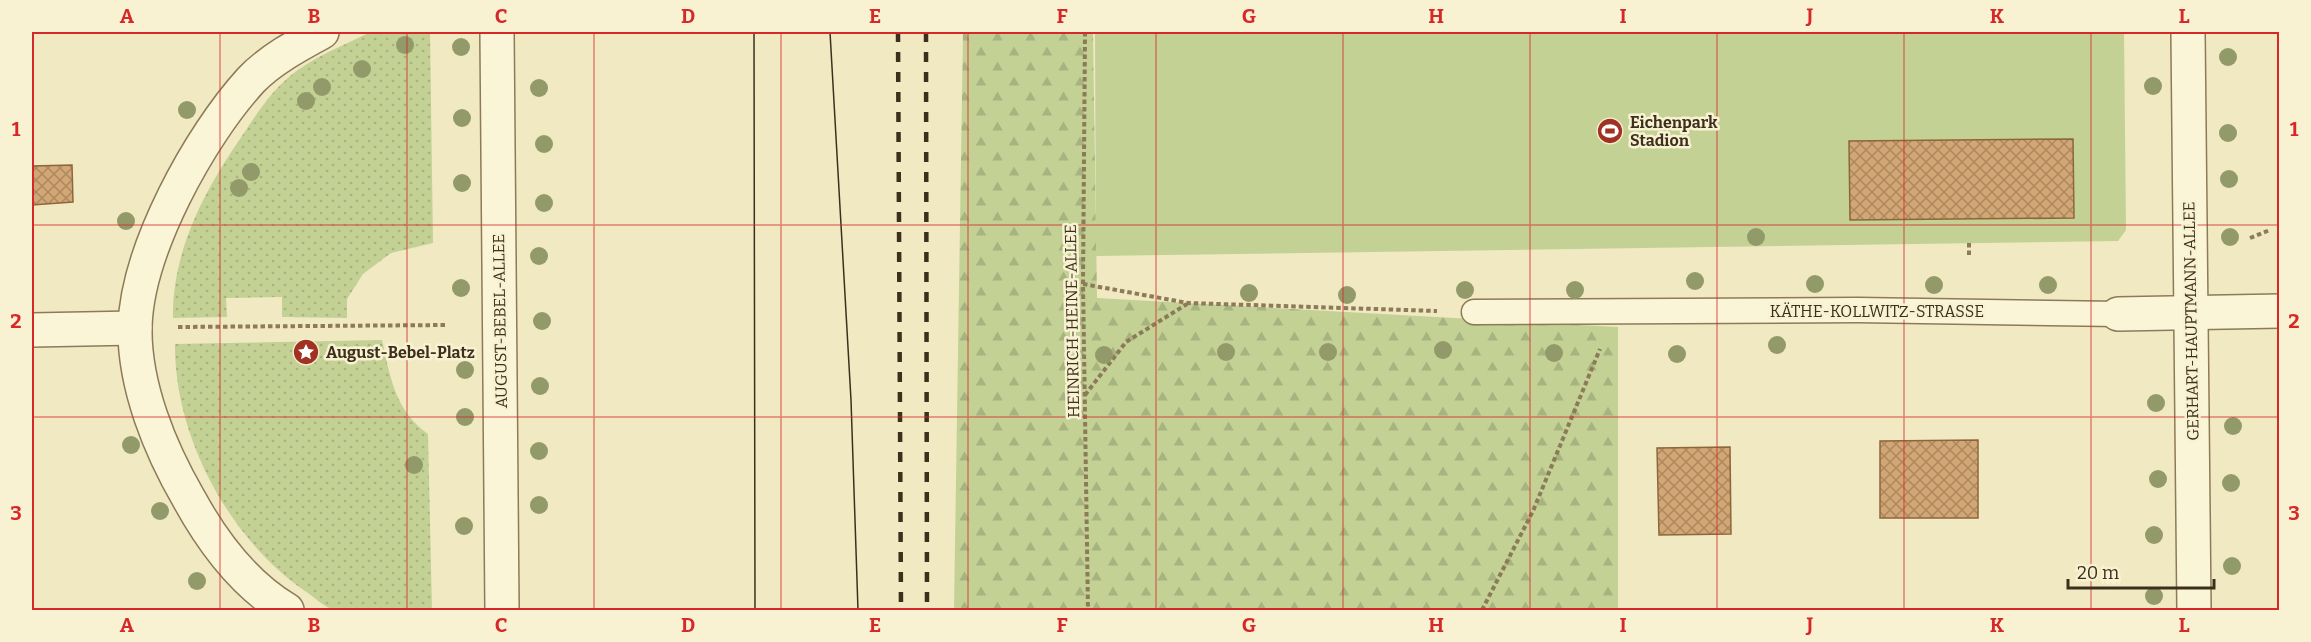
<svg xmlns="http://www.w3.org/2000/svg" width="2311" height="642" font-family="Bitter,serif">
<defs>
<pattern id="grass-dots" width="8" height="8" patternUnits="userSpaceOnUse" patternTransform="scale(1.5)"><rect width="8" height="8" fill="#c3d195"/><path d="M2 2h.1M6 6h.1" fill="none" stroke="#a8b480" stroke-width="1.8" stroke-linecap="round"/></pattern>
<pattern id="forest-firs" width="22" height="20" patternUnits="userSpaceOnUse" patternTransform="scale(1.5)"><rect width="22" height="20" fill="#c3d195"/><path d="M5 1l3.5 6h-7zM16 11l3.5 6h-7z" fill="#a8b480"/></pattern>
<pattern id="building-cross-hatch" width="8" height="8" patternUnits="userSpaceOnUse" patternTransform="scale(1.5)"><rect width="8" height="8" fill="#d2a775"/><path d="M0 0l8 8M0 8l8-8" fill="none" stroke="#ac885f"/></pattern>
</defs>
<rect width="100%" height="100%" fill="#f1e9c2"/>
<g fill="url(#grass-dots)">
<path d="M 371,32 L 430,32 L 433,243 L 391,253 L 363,274 L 347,299 L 347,318 L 282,317 L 282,297 L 226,298 L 227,317 L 173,318 C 172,249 206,188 244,133 C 257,113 271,92 290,76 C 313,57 344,45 371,32 Z"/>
<path d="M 382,340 C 390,376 395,411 428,434 L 432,610 C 409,611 386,610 363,610 C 354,610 344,612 335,610 C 325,608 313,596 305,591 C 229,539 174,436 175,344 Z"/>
</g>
<polygon fill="url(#forest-firs)" points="963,32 1093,32 1097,298 1618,327 1618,610 954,610"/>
<polygon fill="#c3d195" points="1095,32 2124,32 2126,230 2118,241 1096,256"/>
<g fill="url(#building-cross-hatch)" stroke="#8e663c" stroke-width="1.5">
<polygon points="2073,139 2074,218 1850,220 1849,141"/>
<polygon points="72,165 73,202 32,205 32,166"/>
<polygon points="1978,440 1978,518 1880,518 1880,441"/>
<polygon points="1730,447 1731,534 1659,535 1657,448"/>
</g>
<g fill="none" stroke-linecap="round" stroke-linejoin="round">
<g stroke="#8d7a58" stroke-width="27">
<polyline id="service" points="1474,312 1858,310 2118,314"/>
</g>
<g stroke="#8d7a58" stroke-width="36">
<g id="minor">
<polyline points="497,32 502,610"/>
<polyline points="2188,32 2194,610"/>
<polyline points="2118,314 2280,311"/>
<polyline points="32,330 135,328"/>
<path d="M 287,610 C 245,585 212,541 189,499 C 160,449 134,386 135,327 C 137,250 199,137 251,80 C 270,60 298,45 322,32"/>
</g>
</g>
<g stroke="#8d7a58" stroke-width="4" stroke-dasharray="4.5 3" stroke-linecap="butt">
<polyline points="1085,32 1083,284 1088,610"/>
<polyline points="2250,238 2270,230"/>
<polyline points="1969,243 1969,258"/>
<polyline points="1083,284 1188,303 1437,311"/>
<polyline points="178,327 447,325"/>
<polyline points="1085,395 1126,342 1187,304"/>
<polyline points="1482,610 1533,511 1600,349"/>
</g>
<use href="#service" stroke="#fbf5d7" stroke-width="24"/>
<use href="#minor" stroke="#fbf5d7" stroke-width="33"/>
<g stroke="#3c301d" stroke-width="1.5">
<polyline points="754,32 755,610"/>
<polyline points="830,32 851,400 858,610"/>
</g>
<g stroke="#3c301d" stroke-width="4.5" stroke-dasharray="10 10" stroke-linecap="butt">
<polyline points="898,32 901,610"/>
<polyline points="926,32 927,610"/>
</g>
</g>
<g fill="#929a6a">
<circle cx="405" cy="45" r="9"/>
<circle cx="461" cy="47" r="9"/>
<circle cx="2228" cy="57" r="9"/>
<circle cx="362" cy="69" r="9"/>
<circle cx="2153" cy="86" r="9"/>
<circle cx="322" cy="87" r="9"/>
<circle cx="539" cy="88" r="9"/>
<circle cx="306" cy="101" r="9"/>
<circle cx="187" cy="110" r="9"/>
<circle cx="462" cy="118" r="9"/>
<circle cx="2228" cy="133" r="9"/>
<circle cx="544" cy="144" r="9"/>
<circle cx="251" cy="172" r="9"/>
<circle cx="2229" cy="179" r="9"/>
<circle cx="462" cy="183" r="9"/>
<circle cx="239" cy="188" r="9"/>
<circle cx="544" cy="203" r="9"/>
<circle cx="126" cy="221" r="9"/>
<circle cx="1756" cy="237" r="9"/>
<circle cx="2230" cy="237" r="9"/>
<circle cx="539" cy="256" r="9"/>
<circle cx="1695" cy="281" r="9"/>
<circle cx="1815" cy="284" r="9"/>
<circle cx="1934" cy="285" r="9"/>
<circle cx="2048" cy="285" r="9"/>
<circle cx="461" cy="288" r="9"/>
<circle cx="1465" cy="290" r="9"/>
<circle cx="1575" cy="290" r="9"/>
<circle cx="1249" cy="293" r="9"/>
<circle cx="1347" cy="295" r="9"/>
<circle cx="542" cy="321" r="9"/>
<circle cx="1777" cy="345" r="9"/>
<circle cx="1443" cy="350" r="9"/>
<circle cx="1226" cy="352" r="9"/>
<circle cx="1328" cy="352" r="9"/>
<circle cx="1554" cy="353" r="9"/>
<circle cx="1677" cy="354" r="9"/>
<circle cx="1104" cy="355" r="9"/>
<circle cx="465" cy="370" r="9"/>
<circle cx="540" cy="386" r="9"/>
<circle cx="2156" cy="403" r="9"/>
<circle cx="465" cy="417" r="9"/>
<circle cx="2233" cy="426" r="9"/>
<circle cx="131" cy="445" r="9"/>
<circle cx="539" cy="451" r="9"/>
<circle cx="414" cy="465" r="9"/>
<circle cx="2158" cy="479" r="9"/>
<circle cx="2231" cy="483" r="9"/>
<circle cx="539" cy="505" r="9"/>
<circle cx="160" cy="511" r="9"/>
<circle cx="464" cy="526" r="9"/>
<circle cx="2154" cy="535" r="9"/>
<circle cx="2232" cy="566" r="9"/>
<circle cx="197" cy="581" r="9"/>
<circle cx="2154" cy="596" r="9"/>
</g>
<path fill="none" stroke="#d62828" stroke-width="1.5" stroke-opacity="0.55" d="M 220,32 L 220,610M 407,32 L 407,610M 594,32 L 594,610M 781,32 L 781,610M 968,32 L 968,610M 1156,32 L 1156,610M 1343,32 L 1343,610M 1530,32 L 1530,610M 1717,32 L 1717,610M 1904,32 L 1904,610M 2091,32 L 2091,610M 32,225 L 2280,225M 32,417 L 2280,417"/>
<defs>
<g id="stadium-disc" transform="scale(1.35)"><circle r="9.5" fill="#a13123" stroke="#f8f2d3"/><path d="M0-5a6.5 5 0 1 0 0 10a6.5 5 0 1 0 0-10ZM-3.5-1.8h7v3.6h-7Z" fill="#fff"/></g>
<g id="sight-disc" transform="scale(1.35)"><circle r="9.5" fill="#a13123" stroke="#f8f2d3"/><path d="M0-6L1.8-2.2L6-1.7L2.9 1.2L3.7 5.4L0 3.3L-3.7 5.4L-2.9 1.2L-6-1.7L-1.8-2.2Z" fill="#fff"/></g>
</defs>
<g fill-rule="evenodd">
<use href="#stadium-disc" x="1610" y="131"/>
<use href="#sight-disc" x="306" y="352"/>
</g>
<g text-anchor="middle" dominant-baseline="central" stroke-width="5" stroke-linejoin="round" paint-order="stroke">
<g font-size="16" font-weight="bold" fill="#3c301d" stroke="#f8f2d3" text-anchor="start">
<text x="1630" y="122">Eichenpark<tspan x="1630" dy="18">Stadion</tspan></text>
<text x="326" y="352">August-Bebel-Platz</text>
</g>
<g font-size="16" fill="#3c301d" stroke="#f8f2d3">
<text x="1877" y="311">KÄTHE-KOLLWITZ-STRASSE</text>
<text transform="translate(500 321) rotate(-91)">AUGUST-BEBEL-ALLEE</text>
<text transform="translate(1072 321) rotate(-91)">HEINRICH-HEINE-ALLEE</text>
<text transform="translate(2191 321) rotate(-91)">GERHART-HAUPTMANN-ALLEE</text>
</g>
</g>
<rect width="2311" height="642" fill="none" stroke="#f8f2d3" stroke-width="66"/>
<path d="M2068 579v9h146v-9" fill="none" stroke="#3c301d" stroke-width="3"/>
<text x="2077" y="579" font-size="18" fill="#3c301d" stroke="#f8f2d3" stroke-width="4.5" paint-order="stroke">20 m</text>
<rect x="33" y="33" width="2245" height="576" fill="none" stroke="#d62828" stroke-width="2"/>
<g font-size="20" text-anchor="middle" font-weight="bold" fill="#d62828">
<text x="127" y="23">A</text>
<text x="314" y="23">B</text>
<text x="501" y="23">C</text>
<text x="688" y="23">D</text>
<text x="875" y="23">E</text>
<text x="1062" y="23">F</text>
<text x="1249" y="23">G</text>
<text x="1436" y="23">H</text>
<text x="1623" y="23">I</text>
<text x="1810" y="23">J</text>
<text x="1997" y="23">K</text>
<text x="2184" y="23">L</text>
<text x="16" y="136">1</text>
<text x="2294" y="136">1</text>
<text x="16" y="328">2</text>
<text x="2294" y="328">2</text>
<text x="16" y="520">3</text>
<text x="2294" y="520">3</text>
<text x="127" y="632">A</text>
<text x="314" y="632">B</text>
<text x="501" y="632">C</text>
<text x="688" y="632">D</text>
<text x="875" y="632">E</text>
<text x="1062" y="632">F</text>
<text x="1249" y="632">G</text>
<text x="1436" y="632">H</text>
<text x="1623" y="632">I</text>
<text x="1810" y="632">J</text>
<text x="1997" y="632">K</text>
<text x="2184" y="632">L</text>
</g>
</svg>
